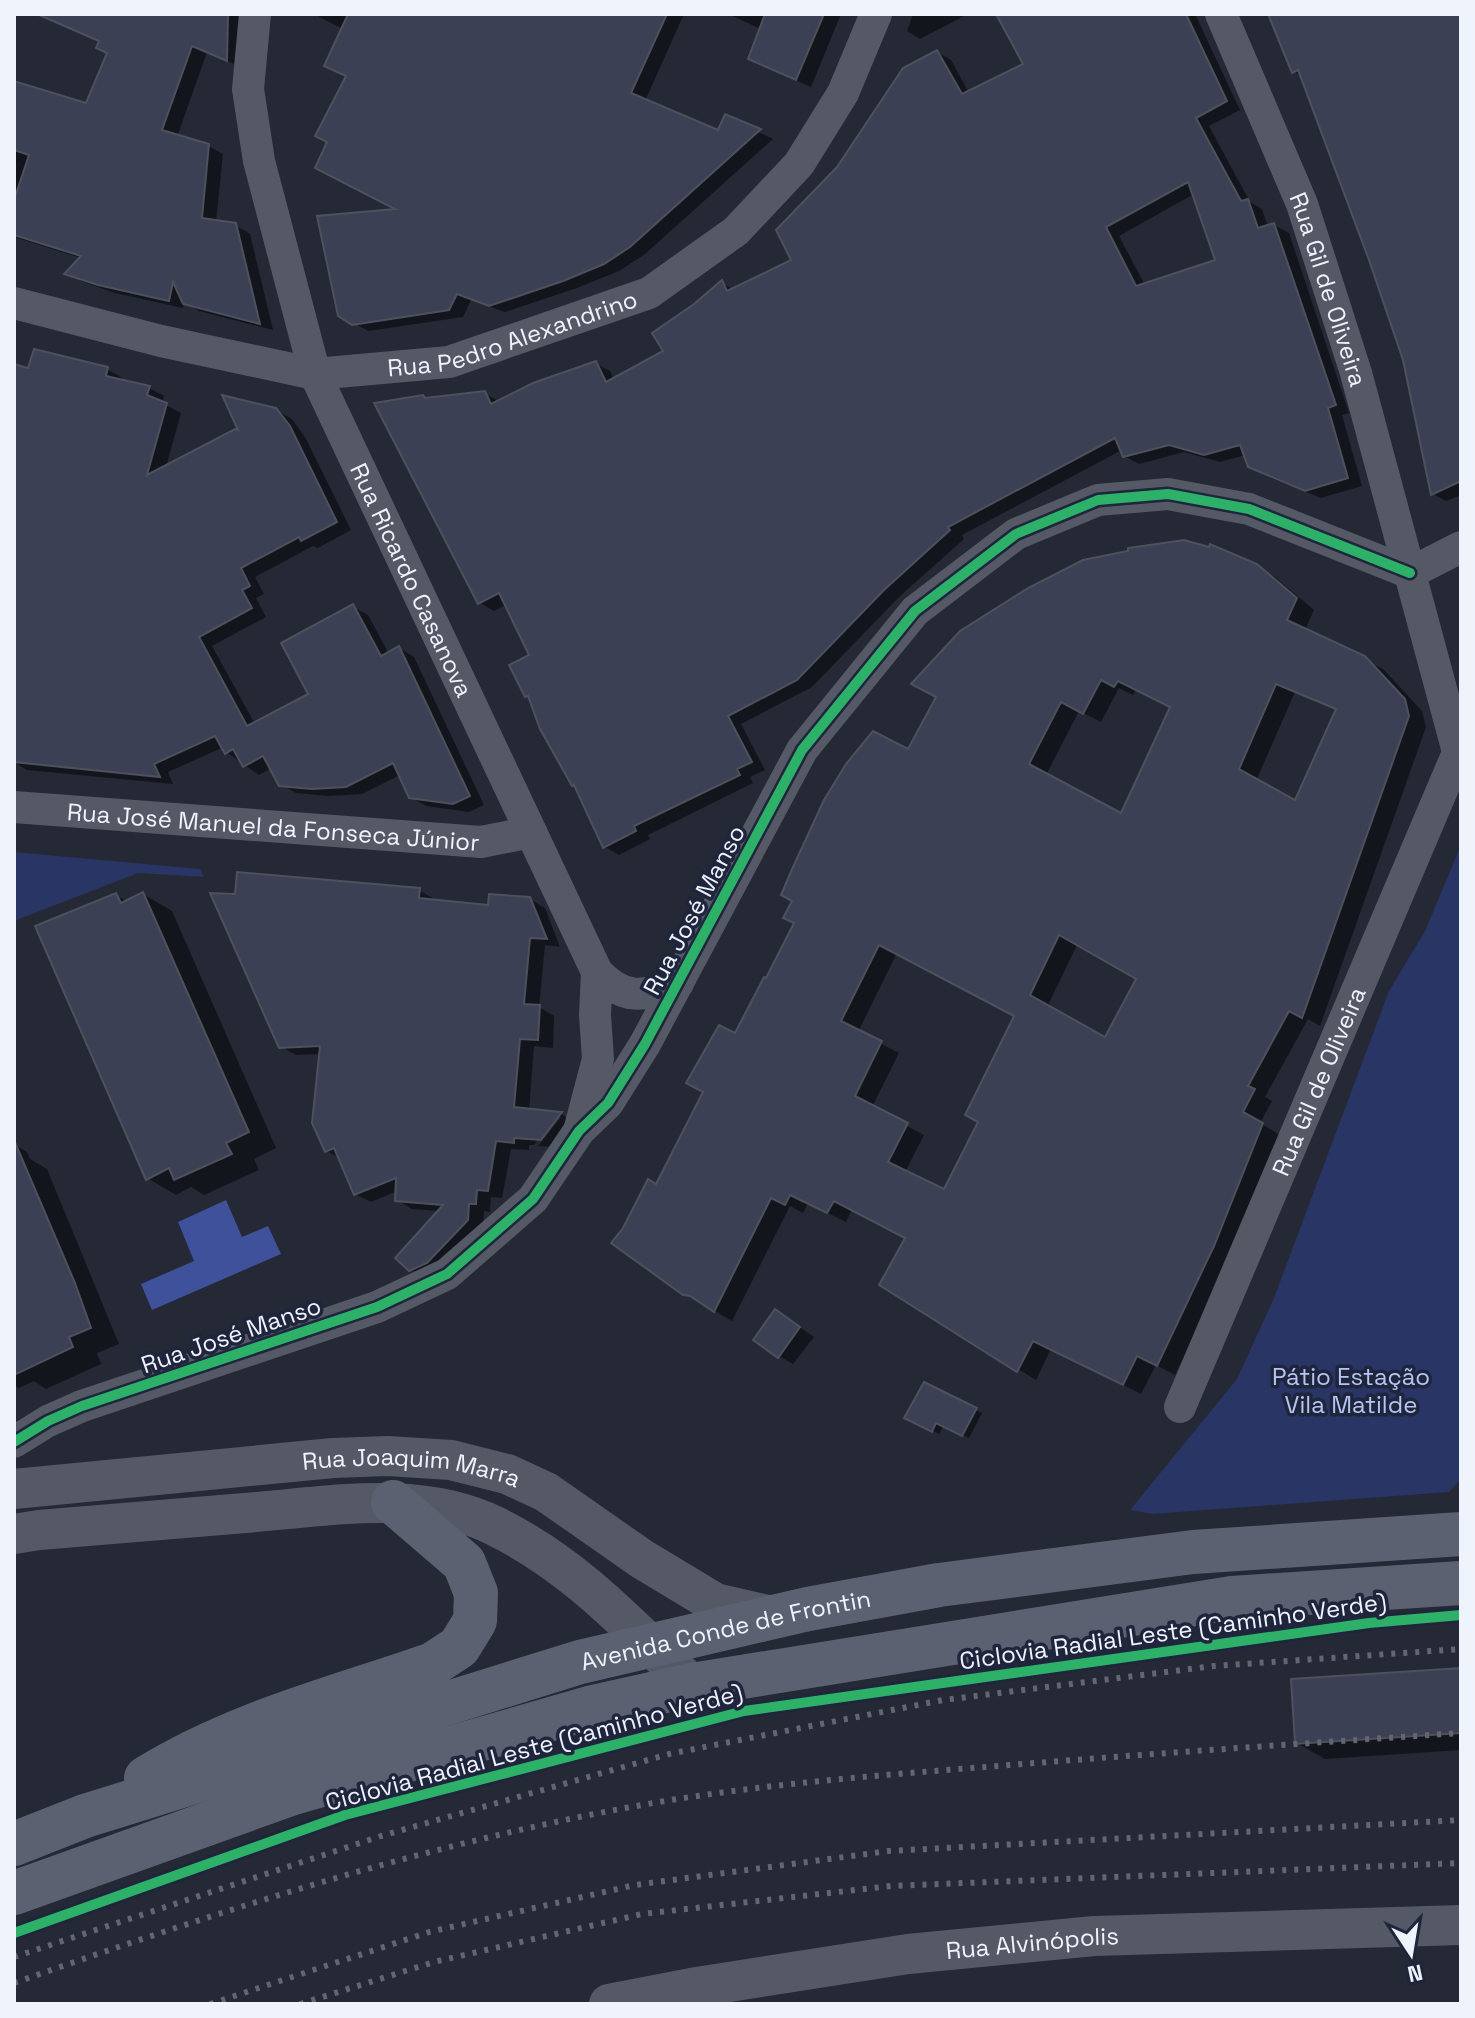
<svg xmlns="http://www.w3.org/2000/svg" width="1475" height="2018" font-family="'Space Grotesk',sans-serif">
<rect width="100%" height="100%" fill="#252835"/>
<g fill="#293564">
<polygon points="1461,845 1461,1479 1449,1492 1152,1514 1130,1510 1237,1379 1274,1298 1389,991 1425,931"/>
<polygon points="14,852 200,869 204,877 138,873 14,921"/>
</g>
<polygon fill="#3f519a" points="226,1200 242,1237 268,1226 281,1254 152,1310 141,1284 194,1261 178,1222"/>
<g fill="#0007" fill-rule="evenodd">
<polygon points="37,14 244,14 241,67 207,52 177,137 208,146 223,154 216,222 235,225 250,234 273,330 199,311 184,302 183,308 115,293 81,281 67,274 81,258 14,237 14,82 87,106 109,53 101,42"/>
<polygon points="320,14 684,14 645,101 719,133 726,117 773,139 645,254 619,271 577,288 505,312 471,300 463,317 368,331 340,315 400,210 329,142 348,76 343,29 319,17"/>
<polygon points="728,14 841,14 811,87 764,66 761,29"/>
<polygon points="913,14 968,14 920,39 907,31"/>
<path d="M 998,14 L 1195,14 L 1240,110 L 1209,126 L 1250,202 L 1262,209 L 1268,227 L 1274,225 L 1289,233 L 1349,413 L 1342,415 L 1362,486 L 1321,498 L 1264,475 L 1249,466 L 1245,455 L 1220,462 L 1184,452 L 1139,464 L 1124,456 L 1122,450 L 962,535 L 964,539 L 899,597 L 812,687 L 741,724 L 765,770 L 750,777 L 753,783 L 648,835 L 650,839 L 619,855 L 605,847 L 531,699 L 526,696 L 532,656 L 507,604 L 494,611 L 479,602 L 427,400 L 484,393 L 500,402 L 595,363 L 610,371 L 614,380 L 665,352 L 696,306 L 722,283 L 734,290 L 794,261 L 838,168 L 937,52 L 951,60 L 969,93 L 1025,64 ZM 1194,194 L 1217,261 L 1145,285 L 1119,236 Z"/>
<polygon points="1271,14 1461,14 1461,495 1446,501 1433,494 1404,359 1333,152 1304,77 1294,72"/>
<polygon points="14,366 30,371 107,369 122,378 121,381 149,388 164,396 162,403 181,413 166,467 242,434 276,410 292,419 305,437 351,530 318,548 313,546 255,577 264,594 256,598 266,617 212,646 255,724 310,695 353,607 368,615 389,654 399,648 414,657 484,805 469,812 426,806 410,797 400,775 362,794 329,796 296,793 281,784 272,768 259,775 226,752 224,747 168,772 173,784 27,770 14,762"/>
<path d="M 1256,566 L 1275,577 L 1314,610 L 1305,630 L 1383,669 L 1422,711 L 1426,727 L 1320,1026 L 1308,1019 L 1265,1097 L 1272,1101 L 1260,1123 L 1280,1135 L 1231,1256 L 1175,1375 L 1156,1365 L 1141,1394 L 1051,1349 L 1036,1380 L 882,1284 L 907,1238 L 852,1209 L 846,1222 L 808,1203 L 803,1213 L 790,1206 L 732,1321 L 684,1293 L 657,1186 L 736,1036 L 909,752 ZM 1119,688 L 1133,695 L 1136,689 L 1172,707 L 1122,816 L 1046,775 L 1079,711 L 1101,722 ZM 1295,692 L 1338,710 L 1296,803 L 1256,781 ZM 1078,943 L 1139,978 L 1105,1040 L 1047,1007 ZM 897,953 L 1016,1016 L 980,1121 L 945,1191 L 905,1172 L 924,1135 L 872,1107 L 899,1053 L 858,1032 Z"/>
<polygon points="419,890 434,899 434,902 490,907 530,899 545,908 560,947 545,945 539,1007 554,1016 553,1048 534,1046 529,1111 561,1114 576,1122 556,1147 538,1146 561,1117 555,1117 534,1145 529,1145 529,1150 511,1149 502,1198 491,1197 490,1212 484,1211 483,1229 426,1278 410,1269 440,1211 412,1209 397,1200 397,1191 371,1202 355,1194 341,1159 327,1151 322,1054 296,1055 280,1046"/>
<polygon points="143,894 172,911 276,1148 254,1159 259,1170 204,1195 191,1187 176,1195 147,1178 116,895 128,902"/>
<polygon points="14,1144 27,1152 30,1159 47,1169 119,1344 97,1353 101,1364 46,1389 34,1381 19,1388 14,1385"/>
<polygon points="776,1311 814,1337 793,1364 779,1356"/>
<polygon points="976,1410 982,1413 969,1438 944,1425 939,1434 907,1417"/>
<polygon points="1461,1670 1461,1750 1325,1759 1297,1743"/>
</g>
<g fill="#3c4055" stroke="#4e515b" stroke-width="2" fill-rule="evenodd">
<polygon points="37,14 228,14 227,61 192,46 162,130 209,144 202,218 236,223 260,324 183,304 173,282 169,301 98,285 64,274 81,256 14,235 14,200 29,155 14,150 14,81 86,103 107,53 96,48 99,41"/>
<polygon points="348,14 667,14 631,93 718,130 725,114 761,129 630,247 604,264 563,281 489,306 457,294 449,310 352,325 338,316 317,216 395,209 315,168 327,142 315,136 346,76 324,66"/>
<polygon points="765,14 824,14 796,80 748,59"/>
<path d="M 996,14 L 1186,14 L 1227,101 L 1196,118 L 1241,201 L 1248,199 L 1258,228 L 1274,223 L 1336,405 L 1328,408 L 1348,478 L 1305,491 L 1248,467 L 1240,445 L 1204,455 L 1169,445 L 1123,457 L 1115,438 L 948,527 L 950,530 L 884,590 L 797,680 L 728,716 L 752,762 L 737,769 L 740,775 L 634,826 L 636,831 L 603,848 L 574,785 L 572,786 L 540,729 L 528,696 L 525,697 L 509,665 L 529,655 L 499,593 L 478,604 L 374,403 L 423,395 L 425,398 L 485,391 L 491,404 L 533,383 L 596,361 L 606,382 L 663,351 L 652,333 L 694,304 L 722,280 L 727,291 L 791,260 L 776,230 L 837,167 L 903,68 L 937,50 L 962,94 L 1023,64 ZM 1188,182 L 1215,260 L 1136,286 L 1106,227 Z"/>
<polygon points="1268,14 1461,14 1461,481 1431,495 1403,360 1369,260 1298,70 1292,73"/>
<polygon points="34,349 108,367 106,376 150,386 147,395 167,403 147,475 235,429 238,430 222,395 276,408 290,426 337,522 301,541 299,537 241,568 250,586 242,590 252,608 199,637 247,726 308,694 281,643 353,604 381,656 399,646 470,796 453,804 409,798 393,763 346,787 312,789 279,786 263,756 243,767 233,749 225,754 215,736 154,764 160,777 14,762 14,364 28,368"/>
<path d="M 1184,540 L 1209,547 L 1210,544 L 1257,564 L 1297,598 L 1287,620 L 1365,656 L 1405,699 L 1409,716 L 1302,1018 L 1289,1011 L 1248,1086 L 1255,1089 L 1243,1112 L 1263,1123 L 1214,1246 L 1157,1366 L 1137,1356 L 1123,1385 L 1033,1341 L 1017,1372 L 879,1285 L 905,1238 L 834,1201 L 827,1213 L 790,1195 L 785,1205 L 771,1198 L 714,1312 L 690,1296 L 683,1295 L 611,1243 L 623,1228 L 648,1179 L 656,1184 L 703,1092 L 686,1083 L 719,1025 L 735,1033 L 764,977 L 766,978 L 794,923 L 783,918 L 792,901 L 781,895 L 793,867 L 824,800 L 846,764 L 873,731 L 908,749 L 936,697 L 911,684 L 960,631 L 1028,588 L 1083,560 L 1128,551 L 1128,548 ZM 1101,680 L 1114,687 L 1118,681 L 1170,707 L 1121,813 L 1029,764 L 1061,702 L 1083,714 ZM 1276,684 L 1336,709 L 1295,800 L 1239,769 ZM 1059,935 L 1136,979 L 1105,1037 L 1030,995 ZM 879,945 L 1014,1016 L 965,1115 L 978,1122 L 944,1189 L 888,1162 L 908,1123 L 855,1096 L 882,1041 L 841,1021 Z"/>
<polygon points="237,872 420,888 419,898 488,905 489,894 530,897 547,939 530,938 524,1004 540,1005 538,1040 520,1039 514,1107 562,1112 541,1140 514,1138 514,1143 496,1141 488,1191 477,1190 476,1204 469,1204 468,1220 427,1263 409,1271 395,1258 443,1205 395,1201 396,1178 354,1195 334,1148 325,1152 312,1123 320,1046 279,1048 210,893 235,894"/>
<polygon points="143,892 249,1132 226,1143 232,1154 174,1180 169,1168 146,1180 35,926 116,893 121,903"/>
<polygon points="14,1140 75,1283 91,1328 69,1337 73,1347 14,1375"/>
<polygon points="775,1309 800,1327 778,1358 753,1340"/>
<polygon points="924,1382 977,1408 962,1436 936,1423 932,1432 904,1418"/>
<polygon points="1461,1668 1461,1733 1295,1744 1291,1679"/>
</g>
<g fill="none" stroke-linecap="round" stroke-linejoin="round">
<g stroke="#555965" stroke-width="32">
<path id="s1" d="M 255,14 L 248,89 L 259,161 L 315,374 L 597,972 L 595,1015 L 598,1059 L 579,1131"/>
<path id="s2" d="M 1221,14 L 1302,204 L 1356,373 L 1461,763"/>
<path id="s3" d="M 14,303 L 161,341 L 315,374 L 449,362 L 649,293 L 736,231 L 799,164 L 843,93 L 876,14"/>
<polyline points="1410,573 1461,547"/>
<path id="s4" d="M 14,807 L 481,842 L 531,832"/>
<path d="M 597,972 C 624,1001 644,997 678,983"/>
<path id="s5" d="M 1180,1407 L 1457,755"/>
<polyline points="14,1442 48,1421 82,1406 377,1307 447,1274 533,1199 579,1131 608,1103 645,1044 802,750 915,611 1016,534 1098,500 1168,494 1249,509 1410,573"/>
</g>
<g stroke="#555965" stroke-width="40">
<path id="s6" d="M 14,1489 L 333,1458 L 388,1456 L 451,1460 L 507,1474 L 546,1492 L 642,1559 L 715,1603 L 772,1616"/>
<path d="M 14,1534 L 39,1530 C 108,1524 176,1519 245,1513 C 327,1507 418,1488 495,1526 C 576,1566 628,1625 692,1685"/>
<path id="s7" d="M 609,2004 L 697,1987 L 908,1954 L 1094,1936 L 1461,1925"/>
</g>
<g stroke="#5c6172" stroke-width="44">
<path d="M 146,1778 C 234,1723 336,1698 433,1664 L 459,1647 L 475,1621 L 476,1593 L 464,1563 L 393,1502"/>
<path id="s8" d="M 14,1844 L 85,1816 L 580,1662 L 808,1609 L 939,1585 L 1193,1552 L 1461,1534"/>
<polyline points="14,1893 293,1793 593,1707 692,1685 1232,1598 1461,1583"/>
</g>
<g stroke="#636670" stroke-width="6" stroke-dasharray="4 8" stroke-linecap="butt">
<polyline points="14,1957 381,1836 669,1754 943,1700 1214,1666 1461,1649"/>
<path d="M 14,1983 C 228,1908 447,1837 671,1800 C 783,1782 897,1774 1010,1765 C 1160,1753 1310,1743 1461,1733"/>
<polyline points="210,2004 429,1932 635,1885 889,1851 1461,1820"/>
<polyline points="300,2004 434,1962 642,1914 891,1886 1461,1863"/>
</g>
<g stroke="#1e253c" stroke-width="15">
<g id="cycleway">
<polyline points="14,1442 48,1421 82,1406 377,1307 447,1274 533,1199 579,1131 608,1103 645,1044 802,750 915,611 1016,534 1098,500 1168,494 1249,509 1410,573"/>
<polyline points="14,1933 345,1815 744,1711 1369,1623 1461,1615"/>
</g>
</g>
<use href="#cycleway" stroke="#2db169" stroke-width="10"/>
</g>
<g text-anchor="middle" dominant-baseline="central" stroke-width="7" stroke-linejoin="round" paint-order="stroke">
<g font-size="24" fill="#eff3fc" stroke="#1e253c">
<text stroke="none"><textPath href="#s2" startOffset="296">Rua Gil de Oliveira</textPath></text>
<text stroke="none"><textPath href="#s3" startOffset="512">Rua Pedro Alexandrino</textPath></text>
<text stroke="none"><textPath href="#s1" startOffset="596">Rua Ricardo Casanova</textPath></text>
<text stroke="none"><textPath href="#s4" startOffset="260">Rua José Manuel da Fonseca Júnior</textPath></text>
<text transform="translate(694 910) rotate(-62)">Rua José Manso</text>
<text stroke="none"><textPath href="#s5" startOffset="354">Rua Gil de Oliveira</textPath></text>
<text transform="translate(231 1335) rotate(-19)">Rua José Manso</text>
<text stroke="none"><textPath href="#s6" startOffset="400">Rua Joaquim Marra</textPath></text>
<text stroke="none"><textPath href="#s8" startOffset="744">Avenida Conde de Frontin</textPath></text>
<text transform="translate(1173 1631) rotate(-8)">Ciclovia Radial Leste (Caminho Verde)</text>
<text transform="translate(534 1747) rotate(-15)">Ciclovia Radial Leste (Caminho Verde)</text>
<text stroke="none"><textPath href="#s7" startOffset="428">Rua Alvinópolis</textPath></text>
</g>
<g font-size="24" fill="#b6c4f0" stroke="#1e253c">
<text x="1351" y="1376">Pátio Estação<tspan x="1351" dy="28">Vila Matilde</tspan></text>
</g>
</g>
<rect width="1475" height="2018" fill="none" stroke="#eff3fc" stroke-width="32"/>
<g transform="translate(1411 1954) rotate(168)" stroke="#1e253c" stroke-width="6" paint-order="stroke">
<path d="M0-6L14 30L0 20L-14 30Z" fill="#eff3fc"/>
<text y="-12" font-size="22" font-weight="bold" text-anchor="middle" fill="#eff3fc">N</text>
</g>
</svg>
